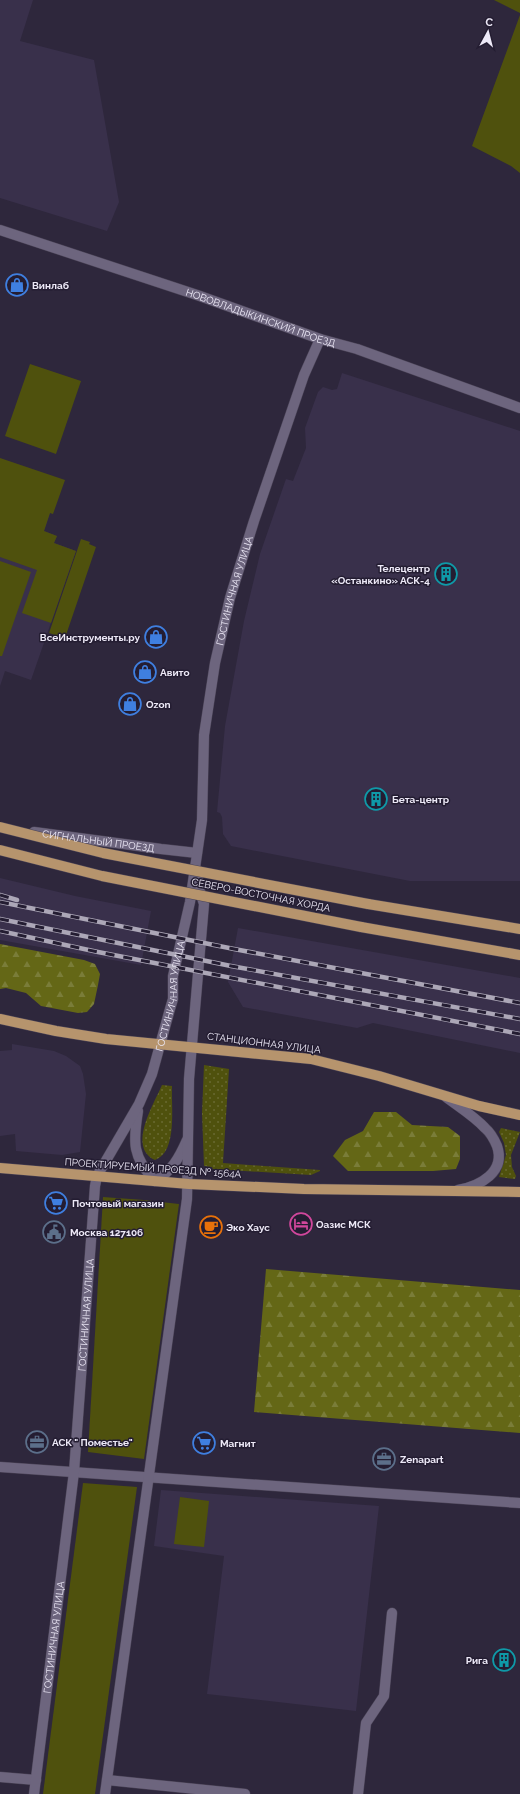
<svg xmlns="http://www.w3.org/2000/svg" width="520" height="1794" font-family="Raleway,sans-serif">
<defs>
<pattern id="grass-dots" width="8" height="8" patternUnits="userSpaceOnUse"><rect width="8" height="8" fill="#4f510d"/><path d="M2 2h.1M6 6h.1" fill="none" stroke="#696a31" stroke-width="1.8" stroke-linecap="round"/></pattern>
<pattern id="forest-firs" width="22" height="20" patternUnits="userSpaceOnUse"><rect width="22" height="20" fill="#646716"/><path d="M5 1l3.5 6h-7zM16 11l3.5 6h-7z" fill="#7a7d39"/></pattern>
</defs>
<rect width="100%" height="100%" fill="#2e273c"/>
<g fill="#39304b">
<polygon points="0,0 33,0 20,41 94,60 119,202 107,231 0,198"/>
<polygon points="342,373 520,431 520,881 410,881 231,846 223,834 222,817 220,813 217,812 225,726 244,621 260,554 286,479 293,481 306,448 305,428 318,392 323,387 332,390 337,389"/>
<polygon points="0,496 50,513 44,531 57,536 54,543 76,551 31,680 5,671 0,686"/>
<polygon points="0,878 75,896 151,911 141,965 0,940"/>
<polygon points="238,928 520,978 520,1053 373,1023 357,1028 243,1007 228,982"/>
<polygon points="12,1044 54,1051 66,1056 80,1066 83,1074 86,1094 80,1152 62,1155 16,1151 15,1134 0,1136 0,1051 12,1050"/>
<polygon points="161,1490 379,1506 356,1711 207,1694 224,1556 154,1546"/>
</g>
<g fill="url(#grass-dots)">
<polygon points="204,1065 229,1069 223,1163 320,1170 320,1171 311,1175 213,1169 212,1167 204,1166 202,1113"/>
<path d="M 162,1085 L 172,1086 C 171,1106 178,1152 155,1160 C 127,1147 154,1104 162,1085 Z"/>
<polygon points="501,1128 520,1132 511,1155 512,1167 516,1176 515,1179 499,1177 506,1155 504,1143 499,1132"/>
</g>
<g fill="url(#forest-firs)">
<polygon points="0,944 84,960 95,964 100,974 98,985 94,1004 87,1012 78,1013 41,1006 26,993 6,988 0,989"/>
<polygon points="374,1112 396,1112 412,1125 448,1127 460,1136 460,1159 456,1169 433,1171 348,1171 333,1156 345,1140 363,1131"/>
<polygon points="266,1269 520,1290 520,1433 254,1412"/>
</g>
<g fill="#4f510d">
<polygon points="494,0 520,0 520,13"/>
<polygon points="520,15 520,173 511,166 472,146"/>
<polygon points="30,364 81,381 56,454 5,436"/>
<polygon points="0,458 65,480 53,514 50,513 44,531 57,536 54,543 76,551 51,623 22,613 37,570 0,557"/>
<polygon points="81,539 90,542 89,544 96,547 65,638 49,633"/>
<polygon points="0,561 31,572 2,656 0,656"/>
<polygon points="103,1197 144,1200 179,1204 144,1459 88,1452"/>
<polygon points="83,1483 137,1487 95,1794 43,1794"/>
<polygon points="180,1497 209,1501 204,1547 174,1544"/>
</g>
<g fill="none" stroke-linecap="round" stroke-linejoin="round">
<g stroke="#4a4356" stroke-width="11">
<g id="minor">
<path id="s1" d="M 0,230 L 197,295 L 320,339 L 357,349 L 520,408"/>
<path id="s2" d="M 34,832 L 161,849 L 197,853"/>
<path d="M 446,1097 C 459,1107 474,1116 485,1128 C 491,1133 494,1139 497,1146 C 506,1172 480,1186 458,1190"/>
<path d="M 138,1111 C 133,1142 132,1157 155,1181 C 172,1171 179,1158 187,1140"/>
<polyline points="0,1467 520,1503"/>
<polyline points="0,1777 36,1780"/>
<polyline points="107,1780 245,1794"/>
<path id="s3" d="M 34,1794 L 74,1472 L 95,1186 L 97,1176 L 139,1104 L 152,1074 L 170,1009 L 173,999 L 173,976 L 190,902 L 202,820 L 204,735 L 215,663 L 230,598 L 254,521 L 304,375 L 320,339"/>
<polyline points="105,1794 187,1199 189,1079 204,904 198,885 198,875"/>
<polyline points="358,1794 366,1723 384,1696 392,1613"/>
</g>
</g>
<g stroke="#4a4356" stroke-width="11">
<g id="major">
<polyline points="368,904 520,929"/>
<polyline points="361,927 520,955"/>
<polyline points="0,1019 56,1031 106,1039 311,1059 379,1076 479,1106 520,1115"/>
<polyline points="0,1168 189,1184 304,1189 520,1192"/>
</g>
</g>
<use href="#minor" stroke="#6d657e" stroke-width="10"/>
<use href="#major" stroke="#b6946d" stroke-width="10"/>
<g stroke="#aca7b7" stroke-width="4.5">
<g id="rail">
<polyline points="0,895 17,900"/>
<polyline points="0,902 234,949 520,1003"/>
<polyline points="0,919 231,966 520,1019"/>
<polyline points="0,931 98,952 520,1034"/>
</g>
</g>
<use href="#rail" stroke="#241d32" stroke-width="3" stroke-dasharray="9" stroke-linecap="butt"/>
<g stroke="#4a4356" stroke-width="11" stroke-linecap="butt">
<g id="major-bridge">
<polyline points="0,827 103,853 368,904"/>
<polyline points="0,850 102,876 361,927"/>
</g>
</g>
<use href="#major-bridge" stroke="#b6946d" stroke-width="10"/>
</g>
<defs>
<g id="shop-ring" transform="scale(1.15)"><circle r="9.5" fill="#241d32" stroke="#3f7fe0" stroke-width="1.5"/><path d="M-5-2.5h2.3a2.7 3.5 0 0 1 5.4 0H5L5.5 6h-11ZM-1.5-2.5h3a1.5 2.3 0 0 0-3 0Z" fill="#3f7fe0"/></g>
<g id="building-ring" transform="scale(1.15)"><circle r="9.5" fill="#241d32" stroke="#0f9aa8" stroke-width="1.5"/><path d="M-4-6H4V6H1V3H-1V6H-4ZM-2.5-4.3h1.7v1.8h-1.7ZM.8-4.3h1.7v1.8H.8ZM-2.5-1h1.7V.8h-1.7ZM.8-1h1.7V.8H.8Z" fill="#0f9aa8"/></g>
<g id="supermarket-ring" transform="scale(1.15)"><circle r="9.5" fill="#241d32" stroke="#3f7fe0" stroke-width="1.5"/><path d="M-6-5.5h2.5l.6 2H6L4.5 2H-2.5L-4.4-4H-6ZM-1.5 3.2a1.3 1.3 0 1 0 .1 0ZM3 3.2a1.3 1.3 0 1 0 .1 0Z" fill="#3f7fe0"/></g>
<g id="hotel-ring" transform="scale(1.15)"><circle r="9.5" fill="#241d32" stroke="#d1479c" stroke-width="1.5"/><path d="M-6-4.5h1.5V1H6V5H4.5V3h-9V5H-6ZM-4 0a1.8 1.8 0 1 1 3.6 0ZM.5 0V-2.5h3Q6-2.5 6 0Z" fill="#d1479c"/></g>
<g id="cafe-ring" transform="scale(1.15)"><circle r="9.5" fill="#241d32" stroke="#e8710a" stroke-width="1.5"/><path d="M-5.5-4.5H6V0H3Q3 3.5 0 3.5H-2.5Q-5.5 3.5-5.5 0ZM3-3.2v2h1.7v-2ZM-6 4.5H4V6H-6Z" fill="#e8710a"/></g>
<g id="civic-ring" transform="scale(1.15)"><circle r="9.5" fill="#241d32" stroke="#5c6f8a" stroke-width="1.5"/><path d="M-.6-6.5H3V-4.5H.6V-3L4-1V1h2V6H-6V1h2V-1L-.6-3ZM-1.2 2.5V6h2.4V2.5Z" fill="#5c6f8a"/></g>
<g id="office-ring" transform="scale(1.15)"><circle r="9.5" fill="#241d32" stroke="#5c6f8a" stroke-width="1.5"/><path d="M-6-3h4V-5.5h4V-3h4V5H-6ZM-1-4.5V-3h2v-1.5ZM-6 0V1H6V0Z" fill="#5c6f8a"/></g>
</defs>
<g fill-rule="evenodd">
<use href="#shop-ring" x="17" y="285"/>
<use href="#building-ring" x="446" y="574"/>
<use href="#shop-ring" x="156" y="637"/>
<use href="#shop-ring" x="145" y="672"/>
<use href="#shop-ring" x="130" y="704"/>
<use href="#building-ring" x="376" y="799"/>
<use href="#supermarket-ring" x="56" y="1203"/>
<use href="#hotel-ring" x="301" y="1224"/>
<use href="#cafe-ring" x="211" y="1227"/>
<use href="#civic-ring" x="54" y="1232"/>
<use href="#office-ring" x="37" y="1442"/>
<use href="#supermarket-ring" x="204" y="1443"/>
<use href="#office-ring" x="384" y="1459"/>
<use href="#building-ring" x="504" y="1660"/>
</g>
<g text-anchor="middle" dominant-baseline="central" stroke-width="3" stroke-linejoin="round" paint-order="stroke">
<g font-size="10" font-weight="bold" fill="#ede9f7" stroke="#241d32" text-anchor="start">
<text x="32" y="285">Винлаб</text>
<text x="430" y="568" text-anchor="end">Телецентр<tspan x="430" dy="12">«Останкино» АСК-4</tspan></text>
<text x="140" y="637" text-anchor="end">ВсеИнструменты.ру</text>
<text x="160" y="672">Авито</text>
<text x="146" y="704">Ozon</text>
<text x="392" y="799">Бета-центр</text>
<text x="72" y="1203">Почтовый магазин</text>
<text x="316" y="1224">Оазис МСК</text>
<text x="226" y="1227">Эко Хаус</text>
<text x="70" y="1232">Москва 127106</text>
<text x="52" y="1442">АСК " Поместье"</text>
<text x="220" y="1443">Магнит</text>
<text x="400" y="1459">Zenapart</text>
<text x="488" y="1660" text-anchor="end">Рига</text>
</g>
<g font-size="10" fill="#ede9f7" stroke="#241d32">
<text stroke="none"><textPath href="#s1" startOffset="275">НОВОВЛАДЫКИНСКИЙ ПРОЕЗД</textPath></text>
<text stroke="none"><textPath href="#s3" startOffset="1230">ГОСТИНИЧНАЯ УЛИЦА</textPath></text>
<text stroke="none"><textPath href="#s2" startOffset="65">СИГНАЛЬНЫЙ ПРОЕЗД</textPath></text>
<text transform="translate(261 895) rotate(11)">СЕВЕРО-ВОСТОЧНАЯ ХОРДА</text>
<text stroke="none"><textPath href="#s3" startOffset="818">ГОСТИНИЧНАЯ УЛИЦА</textPath></text>
<text transform="translate(264 1043) rotate(7)">СТАНЦИОННАЯ УЛИЦА</text>
<text transform="translate(153 1168) rotate(4)">ПРОЕКТИРУЕМЫЙ ПРОЕЗД № 1564А</text>
<text stroke="none"><textPath href="#s3" startOffset="482">ГОСТИНИЧНАЯ УЛИЦА</textPath></text>
<text stroke="none"><textPath href="#s3" startOffset="158">ГОСТИНИЧНАЯ УЛИЦА</textPath></text>
</g>
</g>
<g transform="translate(488 32) rotate(7)" stroke="#241d32" stroke-width="3" paint-order="stroke">
<path d="M0-3L7 15L0 10L-7 15Z" fill="#ede9f7"/>
<text y="-6" font-size="11" font-weight="bold" text-anchor="middle" fill="#ede9f7">С</text>
</g>
</svg>
